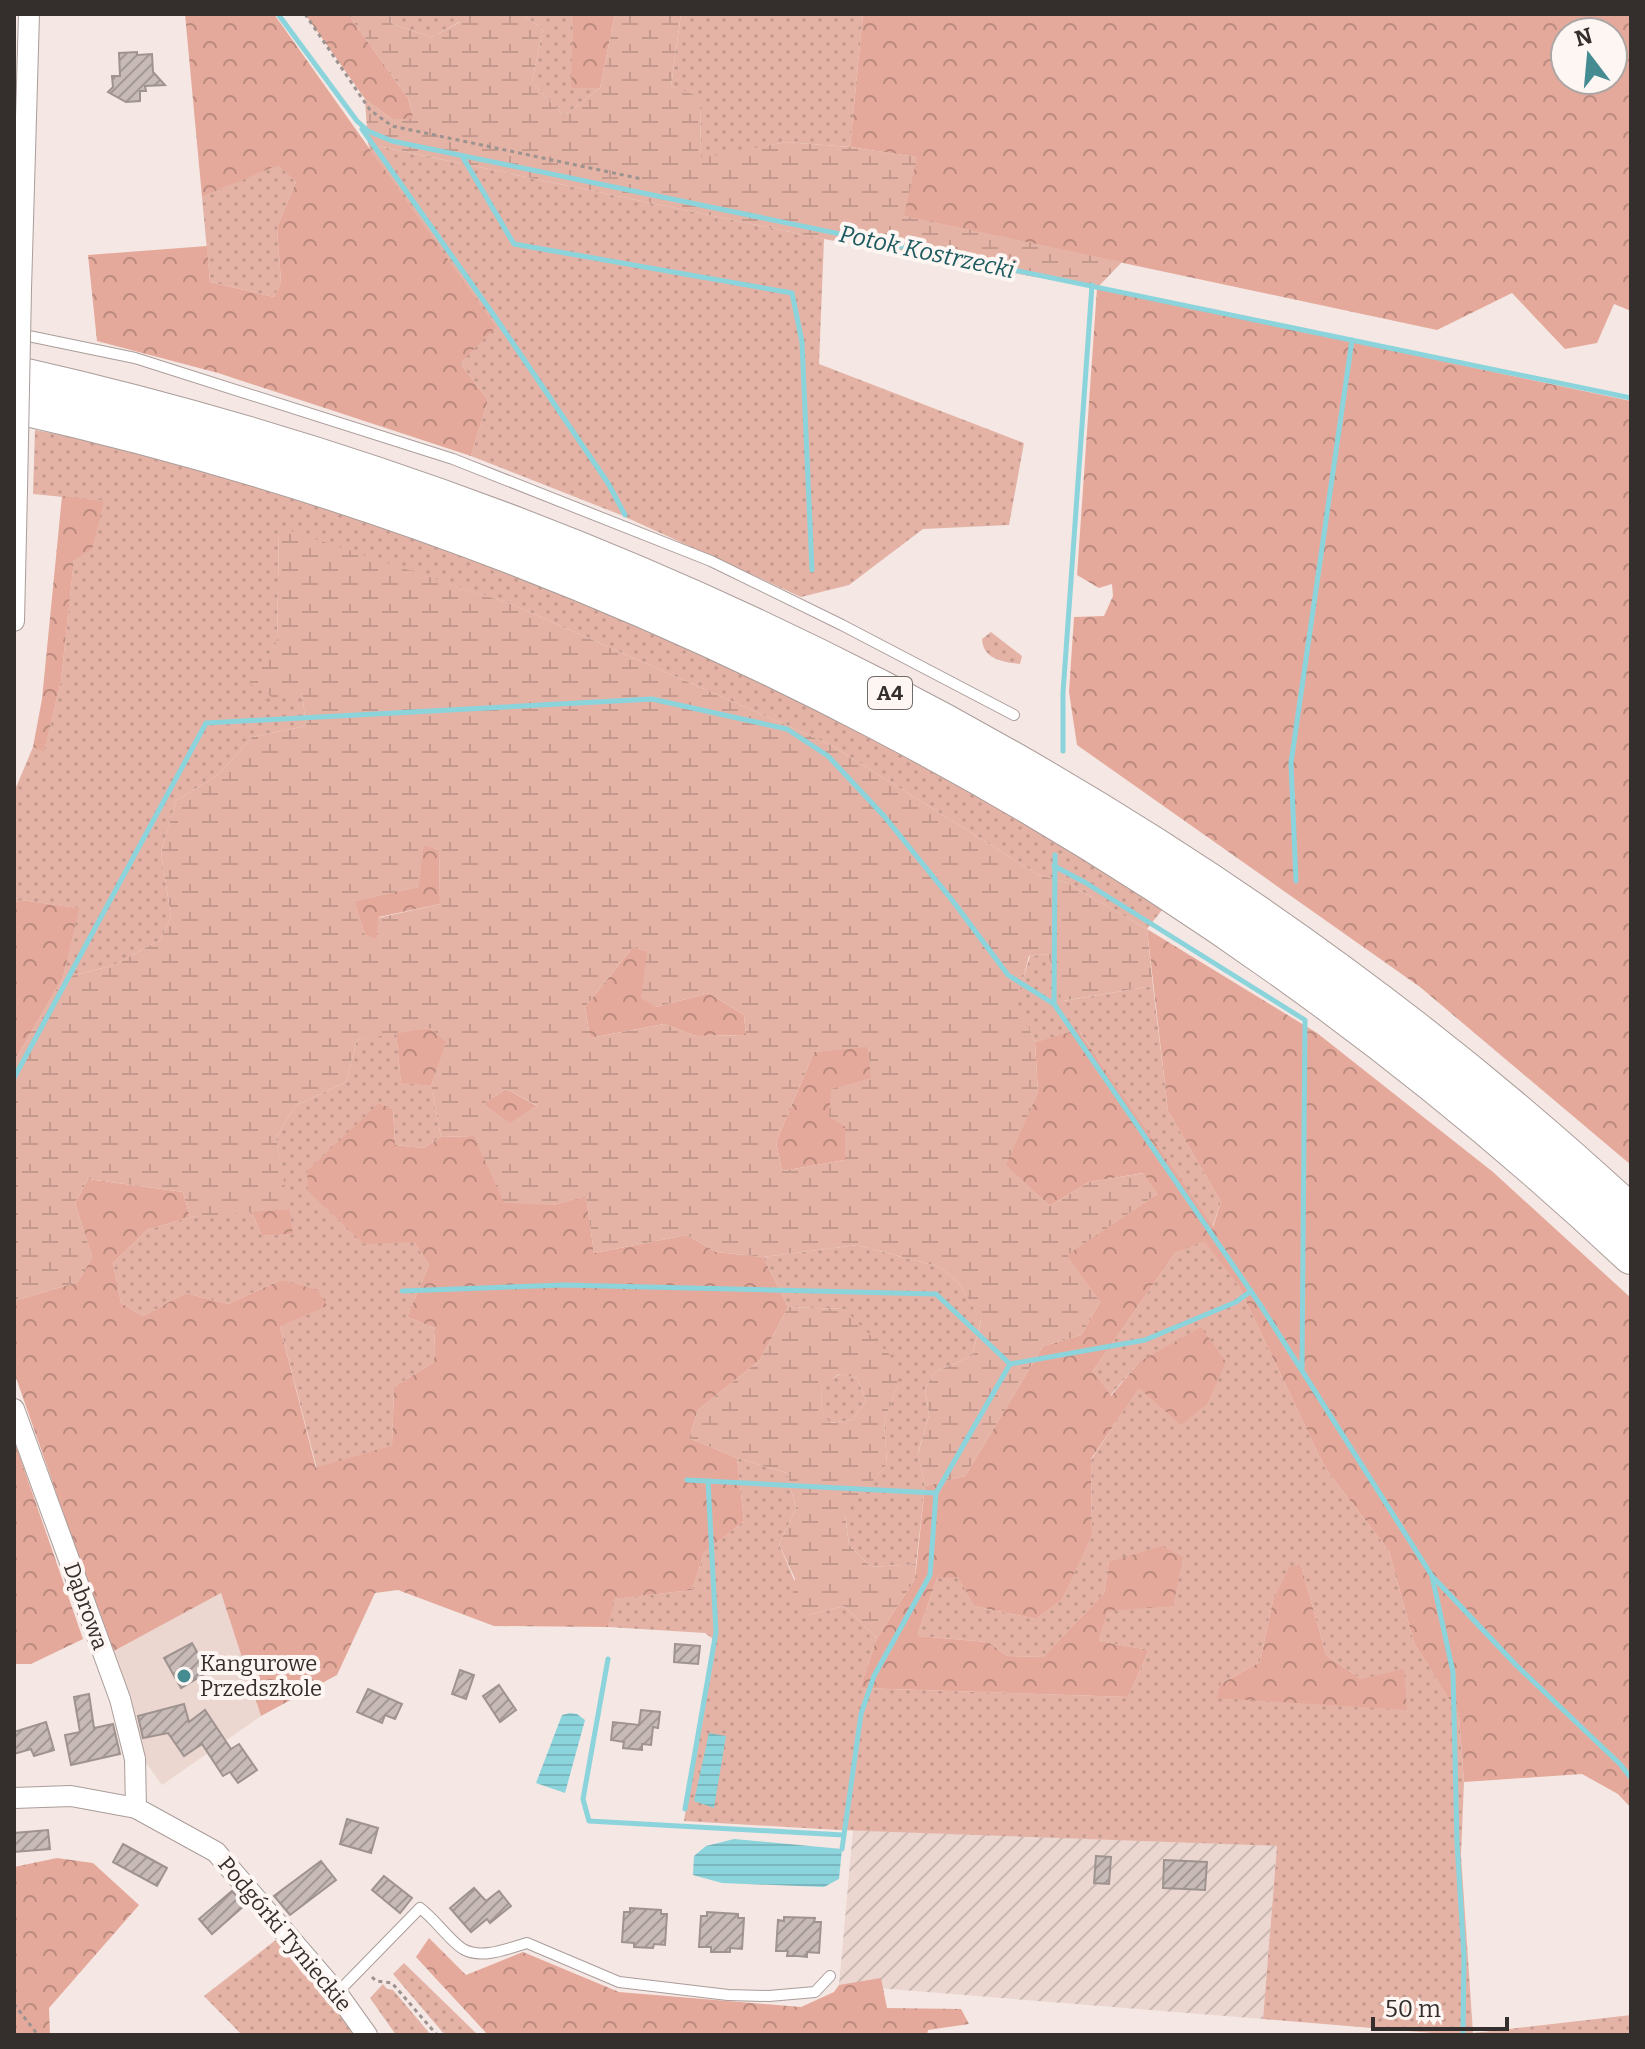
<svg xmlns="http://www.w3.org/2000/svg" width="1645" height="2049" font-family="Bitter,serif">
<defs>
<pattern id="industrial-furrows" width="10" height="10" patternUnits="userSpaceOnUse" patternTransform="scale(2)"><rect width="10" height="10" fill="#ebd6d0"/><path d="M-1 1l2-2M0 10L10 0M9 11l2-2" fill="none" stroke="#cab8b3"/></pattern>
<pattern id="grass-dots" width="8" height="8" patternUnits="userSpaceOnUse" patternTransform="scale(2)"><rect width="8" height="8" fill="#e4b3a6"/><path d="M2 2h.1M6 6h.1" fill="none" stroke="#c49a8f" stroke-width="1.8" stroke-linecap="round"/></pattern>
<pattern id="forest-crowns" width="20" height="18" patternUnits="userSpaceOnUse" patternTransform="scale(2)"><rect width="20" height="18" fill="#e5a99b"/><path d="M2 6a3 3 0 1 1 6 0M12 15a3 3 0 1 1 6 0" fill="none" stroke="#ba8a7f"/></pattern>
<pattern id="wetland-marsh" width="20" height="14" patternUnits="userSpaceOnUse" patternTransform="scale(2)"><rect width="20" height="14" fill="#e4b3a6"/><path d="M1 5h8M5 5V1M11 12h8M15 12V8" fill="none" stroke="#c49a8f"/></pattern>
<pattern id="water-rules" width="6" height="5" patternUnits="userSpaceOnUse" patternTransform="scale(2)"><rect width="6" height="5" fill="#8bd4dc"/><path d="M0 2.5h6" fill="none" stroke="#79b6bd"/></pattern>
<pattern id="building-hatch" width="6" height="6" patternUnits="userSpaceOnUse" patternTransform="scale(2)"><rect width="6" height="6" fill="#c7bab7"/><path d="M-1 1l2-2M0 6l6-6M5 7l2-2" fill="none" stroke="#a29895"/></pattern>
</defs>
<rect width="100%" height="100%" fill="#f5e7e3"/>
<polygon fill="#ebd6d0" points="221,1593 261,1716 162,1785 142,1757 135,1717 112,1652"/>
<polygon fill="url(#industrial-furrows)" points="853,1830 1277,1846 1263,2019 839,1985"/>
<g fill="url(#grass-dots)" fill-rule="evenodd">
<polygon points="390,14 459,14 461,21 432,37 392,24"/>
<polygon points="521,14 570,14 573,20 572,87 600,88 564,116 532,82 543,29"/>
<polygon points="681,14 863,14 850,147 786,142 701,159 700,98 671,86"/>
<polygon points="368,144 824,239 819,364 1024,443 1009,525 923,529 849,585 801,597 621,515 471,456 488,400 460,363"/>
<polygon points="278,164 296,182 277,227 281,282 274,297 210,282 202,197"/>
<path d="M 35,430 C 155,453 271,489 386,529 C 613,608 830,710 1037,829 C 1080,854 1120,883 1162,910 L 1147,929 L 1067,883 L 1037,874 L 831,745 L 511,604 L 279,528 L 277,642 L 250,683 L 302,692 L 306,726 L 252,737 L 219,774 L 176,801 L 161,852 L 171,917 L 160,940 L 114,965 L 63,978 L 78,908 L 21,900 L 14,903 L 14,792 L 33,747 L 44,751 L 61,681 L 74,559 L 104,501 L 33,494 Z"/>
<path d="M 991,632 L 1022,656 L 1020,664 C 1002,662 983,659 982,639 Z"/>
<polygon points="1048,954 1063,1001 1153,986 1168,1111 1221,1202 1212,1228 1079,1031 1035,1042 1016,1002 1030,956"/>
<polygon points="396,1032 401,1082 431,1086 441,1137 424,1148 395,1145 393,1109 379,1103 414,1242 429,1265 407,1317 435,1328 434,1362 394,1387 392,1445 317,1469 280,1327 326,1306 281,1280 228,1304 186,1293 143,1316 121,1303 113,1263 147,1230 190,1217 251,1210 262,1236 292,1234 276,1138 295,1106 346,1082 357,1040"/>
<path d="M 1204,1240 L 1239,1287 L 1325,1468 L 1389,1551 L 1414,1643 L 1459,1713 L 1464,1782 L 1461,1855 L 1473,2033 L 1631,2015 L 1631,2035 L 1444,2034 L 1263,2019 L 1277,1846 L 839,1830 L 684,1821 L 713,1639 L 705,1633 L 608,1627 L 613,1599 L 692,1590 L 704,1553 L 744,1521 L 737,1458 L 787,1473 L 796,1509 L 779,1544 L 809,1615 L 844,1606 L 877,1638 L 860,1688 L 1128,1697 L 1149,1650 L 1099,1641 L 1106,1611 L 1109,1562 L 1104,1593 L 1043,1657 L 1007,1656 L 988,1642 L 917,1636 L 937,1578 L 958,1576 L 974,1606 L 1036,1619 L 1061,1599 L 1092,1536 L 1091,1460 L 1139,1387 L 1139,1362 L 1110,1396 L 1093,1371 L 1175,1253 ZM 1301,1565 L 1326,1655 L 1361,1679 L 1220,1684 L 1260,1662 L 1273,1600 Z"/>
<polygon points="857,1245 940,1267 959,1283 981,1320 972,1356 935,1372 925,1388 929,1415 918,1453 925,1486 916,1564 871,1567 849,1545 845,1513 887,1464 884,1421 898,1385 844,1309 788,1307 763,1257"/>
<polygon points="840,1374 857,1378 866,1400 852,1420 829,1423 821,1410 822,1385"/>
<polygon points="277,1939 332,2003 354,2035 242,2035 204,1996"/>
<polygon points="404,1963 478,2035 445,2035 393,1974"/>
<polygon points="383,1984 387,1989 393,1990 431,2035 396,2035 370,1998"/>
</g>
<g fill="url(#forest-crowns)" fill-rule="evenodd">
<polygon points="185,14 274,14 496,327 460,363 488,400 471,456 218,373 97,341 88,255 207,246 210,282 274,297 281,282 277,227 296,182 278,165 202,197"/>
<polygon points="305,14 348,14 408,98 414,119 392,119 365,99"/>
<polygon points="570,14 615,14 600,88 571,88 573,20"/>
<path d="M 863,14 L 1631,14 L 1631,311 L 1614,304 L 1597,343 L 1565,349 L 1512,293 L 1437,330 L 903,216 L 916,157 L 850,147 ZM 1565,32 L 1613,32 L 1613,80 L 1565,80 Z"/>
<polygon points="1097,288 1631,401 1631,1165 1420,987 1077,745 1069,692 1074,617 1104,616 1113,596 1112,584 1099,588 1077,575"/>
<polygon points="62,496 104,501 92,549 74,560 61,681 44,752 33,747 42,699"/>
<polygon points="423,844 439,850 440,904 379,917 377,940 365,935 354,901 418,887"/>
<polygon points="21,900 79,908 63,978 14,1062 14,903"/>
<polygon points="1147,929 1317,1033 1493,1172 1631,1298 1631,1808 1618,1794 1582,1774 1464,1782 1459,1714 1414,1643 1389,1551 1325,1468 1239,1287 1204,1241 1175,1253 1093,1371 1111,1396 1139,1362 1201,1327 1226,1362 1207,1404 1181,1425 1139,1388 1091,1459 1092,1536 1062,1599 1036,1619 974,1606 958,1577 937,1578 917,1636 988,1642 1007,1656 1043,1657 1104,1593 1109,1562 1162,1546 1183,1557 1173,1606 1107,1611 1099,1641 1149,1650 1128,1697 860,1688 877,1638 915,1579 925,1486 965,1476 1043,1346 1081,1335 1100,1302 1066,1255 1157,1194 1143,1173 1089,1182 1050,1206 1005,1165 1038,1092 1035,1042 1078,1030 1213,1227 1221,1202 1168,1111"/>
<polygon points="633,947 647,951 656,1007 709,993 744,1015 746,1035 696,1036 664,1024 590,1038 585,1007"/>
<polygon points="430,1028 447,1042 431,1086 401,1083 396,1032"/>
<polygon points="868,1046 872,1078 845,1127 845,1160 782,1171 776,1142 814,1052"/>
<polygon points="506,1089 537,1106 510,1124 483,1104"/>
<polygon points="379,1103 393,1109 395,1145 424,1148 441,1137 474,1136 553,1205 586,1196 594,1253 687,1235 716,1252 763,1257 788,1307 760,1360 698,1410 689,1438 737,1458 744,1521 704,1553 692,1590 614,1599 608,1627 494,1626 398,1590 375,1593 337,1675 261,1716 221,1593 112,1652 14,1372 14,1301 78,1282 92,1257 75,1203 88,1179 183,1192 190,1217 147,1230 113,1263 121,1303 143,1316 186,1293 228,1304 281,1280 318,1290 327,1306 280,1327 316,1468 392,1445 394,1387 434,1362 435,1328 407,1317 429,1265 414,1242 364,1244 308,1191 307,1171"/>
<polygon points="289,1209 293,1234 262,1236 251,1210"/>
<polygon points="14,1440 83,1639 31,1664 14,1664"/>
<polygon points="1301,1565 1326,1655 1361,1679 1404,1669 1407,1710 1217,1698 1220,1684 1260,1662 1273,1600 1290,1566"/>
<polygon points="57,1858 93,1863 139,1905 49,2008 50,2035 14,2035 14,1867"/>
<polygon points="429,1938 466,1975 523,1952 619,1992 801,2007 834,1992 839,1985 881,1978 887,2008 961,2009 969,2024 928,2030 927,2035 488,2035 416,1957"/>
</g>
<g fill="url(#wetland-marsh)" fill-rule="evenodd">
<polygon points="348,14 390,14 392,24 432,37 460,22 459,14 521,14 543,29 532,82 564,116 600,88 615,14 681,14 671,86 700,97 701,158 786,142 850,147 917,157 904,216 1122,262 1097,288 824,239 368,144 365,99 392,119 414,119 408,98"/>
<path d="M 279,527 L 511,604 L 831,745 L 1037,874 L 1067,883 L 1147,929 L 1153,986 L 1062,1001 L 1048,954 L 1029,956 L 1017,1002 L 1035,1042 L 1038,1092 L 1006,1165 L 1050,1206 L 1089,1182 L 1144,1173 L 1157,1194 L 1067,1255 L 1100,1302 L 1081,1335 L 1043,1346 L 965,1476 L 925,1486 L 918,1454 L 929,1415 L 925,1388 L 935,1372 L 972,1356 L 981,1321 L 959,1283 L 940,1267 L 857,1245 L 763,1257 L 716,1252 L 687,1235 L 594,1253 L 586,1197 L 553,1205 L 504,1203 L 474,1136 L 441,1137 L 431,1086 L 446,1042 L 430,1028 L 357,1040 L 346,1082 L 295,1106 L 276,1138 L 289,1209 L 190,1217 L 183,1192 L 88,1179 L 75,1203 L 92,1257 L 78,1282 L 14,1301 L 14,1062 L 63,978 L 114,965 L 160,940 L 171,917 L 161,852 L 176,801 L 219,774 L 252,737 L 306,726 L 302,692 L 275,699 L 249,683 L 277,642 ZM 423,845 L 439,850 L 440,904 L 378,918 L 377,939 L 365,935 L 355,901 L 419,887 ZM 633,947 L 647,951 L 641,998 L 656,1007 L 709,993 L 744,1015 L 746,1035 L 696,1036 L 664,1024 L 590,1038 L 585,1007 ZM 868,1047 L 871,1078 L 831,1089 L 829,1117 L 845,1127 L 845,1160 L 782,1171 L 776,1142 L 814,1052 ZM 506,1089 L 536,1105 L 537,1106 L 510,1123 L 483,1104 Z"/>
<path d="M 788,1307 L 844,1309 L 890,1355 L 898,1385 L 884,1421 L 887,1464 L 845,1514 L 849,1545 L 871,1567 L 916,1564 L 915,1579 L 877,1638 L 844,1606 L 809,1615 L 791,1605 L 795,1579 L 779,1544 L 796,1509 L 787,1473 L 737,1458 L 689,1438 L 698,1410 L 760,1360 ZM 839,1374 L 857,1378 L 866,1400 L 852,1420 L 830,1423 L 821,1410 L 822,1386 Z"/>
</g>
<g fill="url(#water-rules)">
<polygon points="570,1713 577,1714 585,1720 565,1793 536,1783 562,1715"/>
<polygon points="709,1733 726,1736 714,1808 694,1801"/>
<polygon points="734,1839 842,1849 839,1879 824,1887 722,1883 693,1875 694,1856 706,1846"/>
</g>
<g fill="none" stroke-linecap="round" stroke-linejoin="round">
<g stroke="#8bd4dc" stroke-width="5">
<polyline points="278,14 357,121 368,131 392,141 1631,398"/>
<polyline points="362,129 493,314 608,483 625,515"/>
<polyline points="462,156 514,244 792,293 802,342 812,570"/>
<polyline points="1063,751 1063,693 1092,285"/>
<polyline points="1054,866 1086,883 1305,1020 1302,1368"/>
<polyline points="1296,881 1291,763 1352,340"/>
<polyline points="1054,1003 1055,855"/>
<polyline points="14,1078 206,723 652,699 787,729 828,756 884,816 952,900 1008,975 1054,1004 1261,1306 1432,1576 1453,1672 1457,1842 1464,1957 1463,2035"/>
<polyline points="402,1291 564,1285 936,1294 1010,1364"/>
<polyline points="1010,1364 1145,1340 1236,1302 1251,1291"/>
<polyline points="687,1480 936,1493"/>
<polyline points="1433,1577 1516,1665 1620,1764 1631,1778"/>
<polyline points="608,1659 583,1799 589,1821 843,1835"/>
<polyline points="685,1809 716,1632 708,1481"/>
<polyline points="842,1849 861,1714 874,1676 930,1575 936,1493 1010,1364"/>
</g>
</g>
<g fill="url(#building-hatch)" stroke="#9f9390" stroke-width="2">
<polygon points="137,52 137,55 152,54 153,72 165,85 145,86 146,91 140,91 140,101 126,102 108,92 113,87 112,76 120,76 119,53"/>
<polygon points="192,1643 208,1672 181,1688 164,1658"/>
<polygon points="675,1644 700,1646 698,1664 674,1662"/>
<polygon points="460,1670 474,1675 466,1699 452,1694"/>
<polygon points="499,1685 516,1710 500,1722 483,1696"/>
<polygon points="368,1689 402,1704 395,1719 385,1715 382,1723 357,1712"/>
<polygon points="89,1694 94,1728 113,1724 120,1754 71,1765 65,1735 80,1732 74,1697"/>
<polygon points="184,1704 189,1722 205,1710 231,1749 239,1744 257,1770 238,1783 230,1772 223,1776 202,1744 184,1756 168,1733 143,1738 138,1716"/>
<polygon points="641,1710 660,1712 658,1728 653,1727 651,1745 642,1744 642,1750 623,1748 624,1742 611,1740 613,1722 639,1725"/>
<polygon points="46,1722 54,1750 34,1756 31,1749 14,1754 14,1732"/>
<polygon points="347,1819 378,1828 371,1853 340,1844"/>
<polygon points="48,1830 50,1849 14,1852 14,1833"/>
<polygon points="123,1844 167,1868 157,1886 113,1862"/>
<polygon points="1096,1856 1111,1857 1109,1884 1094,1883"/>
<polygon points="1164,1860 1207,1862 1205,1890 1163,1888"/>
<polygon points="321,1861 336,1880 290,1915 274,1896"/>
<polygon points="384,1876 412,1898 400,1913 372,1890"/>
<polygon points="474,1888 486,1901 499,1891 511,1906 490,1923 487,1919 471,1932 450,1908"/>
<polygon points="232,1891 245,1905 212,1934 199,1919"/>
<polygon points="630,1908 661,1910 661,1914 667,1914 665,1945 654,1944 653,1948 634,1947 634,1943 622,1942 624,1912 630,1912"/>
<polygon points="707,1912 738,1914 738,1918 744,1918 742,1949 730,1948 730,1952 711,1952 711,1947 699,1947 701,1916 707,1916"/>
<polygon points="784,1917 815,1918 814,1922 821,1922 819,1953 807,1952 807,1957 797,1956 787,1956 788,1951 776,1951 778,1920 784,1921"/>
</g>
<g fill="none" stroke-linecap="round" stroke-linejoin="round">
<g stroke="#aa9d9a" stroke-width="12">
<g id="service">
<polyline points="19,334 135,358 453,459 711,561 842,625 1014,715"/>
<path d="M 337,1993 L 420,1908 C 435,1919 450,1941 463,1949 C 482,1960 509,1948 527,1943 L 619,1982 L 728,1995 L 769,1996 L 815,1992 L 830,1976"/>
</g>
</g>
<g stroke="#aa9d9a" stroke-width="22">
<g id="minor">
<polyline points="21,289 29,14"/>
<polyline points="14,621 17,489"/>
<polyline points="14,1409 120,1699 135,1759 136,1808"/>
<polyline points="14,1798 71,1796 136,1808 216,1852 337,1993 367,2035"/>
</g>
</g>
<g stroke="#aa9d9a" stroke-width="38">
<g id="motorway">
<path d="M 14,374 C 614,509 1179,794 1631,1213"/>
<path d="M 14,405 C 616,540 1181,833 1631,1256"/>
</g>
</g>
<g stroke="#9c928f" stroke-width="3" stroke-dasharray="4 4" stroke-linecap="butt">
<polyline points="305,14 370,110 392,126 642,179"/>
<polyline points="372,1977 376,1981 392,1983 437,2035"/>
<polyline points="14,2004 38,2035"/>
</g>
<use href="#service" stroke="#fff" stroke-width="10"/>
<use href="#minor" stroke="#fff" stroke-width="20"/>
<use href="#motorway" stroke="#fff" stroke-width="36"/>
<g stroke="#aa9d9a" stroke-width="22" stroke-linecap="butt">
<polyline id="minor-bridge" points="17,489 21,289"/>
</g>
<use href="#minor-bridge" stroke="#fff" stroke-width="20"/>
</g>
<circle fill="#448b92" stroke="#fef6f3" stroke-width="3" cx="184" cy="1676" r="8"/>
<g text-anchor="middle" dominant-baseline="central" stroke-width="8" stroke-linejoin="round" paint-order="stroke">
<rect fill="#fef6f3" stroke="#716b68" stroke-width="2" x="868" y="677" width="44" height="32" rx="6"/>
<g font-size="20" font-weight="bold" fill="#342f2d">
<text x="890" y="693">A4</text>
</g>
<g font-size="22" fill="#342f2d" stroke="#fef6f3">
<text transform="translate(86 1606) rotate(70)">Dąbrowa</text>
<text transform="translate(285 1934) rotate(50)">Podgórki Tynieckie</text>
</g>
<g font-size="22" fill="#342f2d" stroke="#fef6f3" text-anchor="start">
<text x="200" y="1663">Kangurowe<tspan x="200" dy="25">Przedszkole</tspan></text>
</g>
<g font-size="24" font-style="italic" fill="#1e5c61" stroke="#fef6f3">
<text transform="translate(927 252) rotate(12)">Potok Kostrzecki</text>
</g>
</g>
<rect width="1645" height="2049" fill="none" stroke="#342f2d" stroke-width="32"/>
<g transform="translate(1589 56) rotate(344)"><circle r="38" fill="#fef6f3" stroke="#ada6a4" stroke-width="2"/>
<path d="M0-6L14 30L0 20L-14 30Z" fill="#448b92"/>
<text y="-12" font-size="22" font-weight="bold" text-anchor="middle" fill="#342f2d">N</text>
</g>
<path d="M1373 2017v12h134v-12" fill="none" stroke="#342f2d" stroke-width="4"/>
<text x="1385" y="2017" font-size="24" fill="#342f2d" stroke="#fef6f3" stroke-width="6" paint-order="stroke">50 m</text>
</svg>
